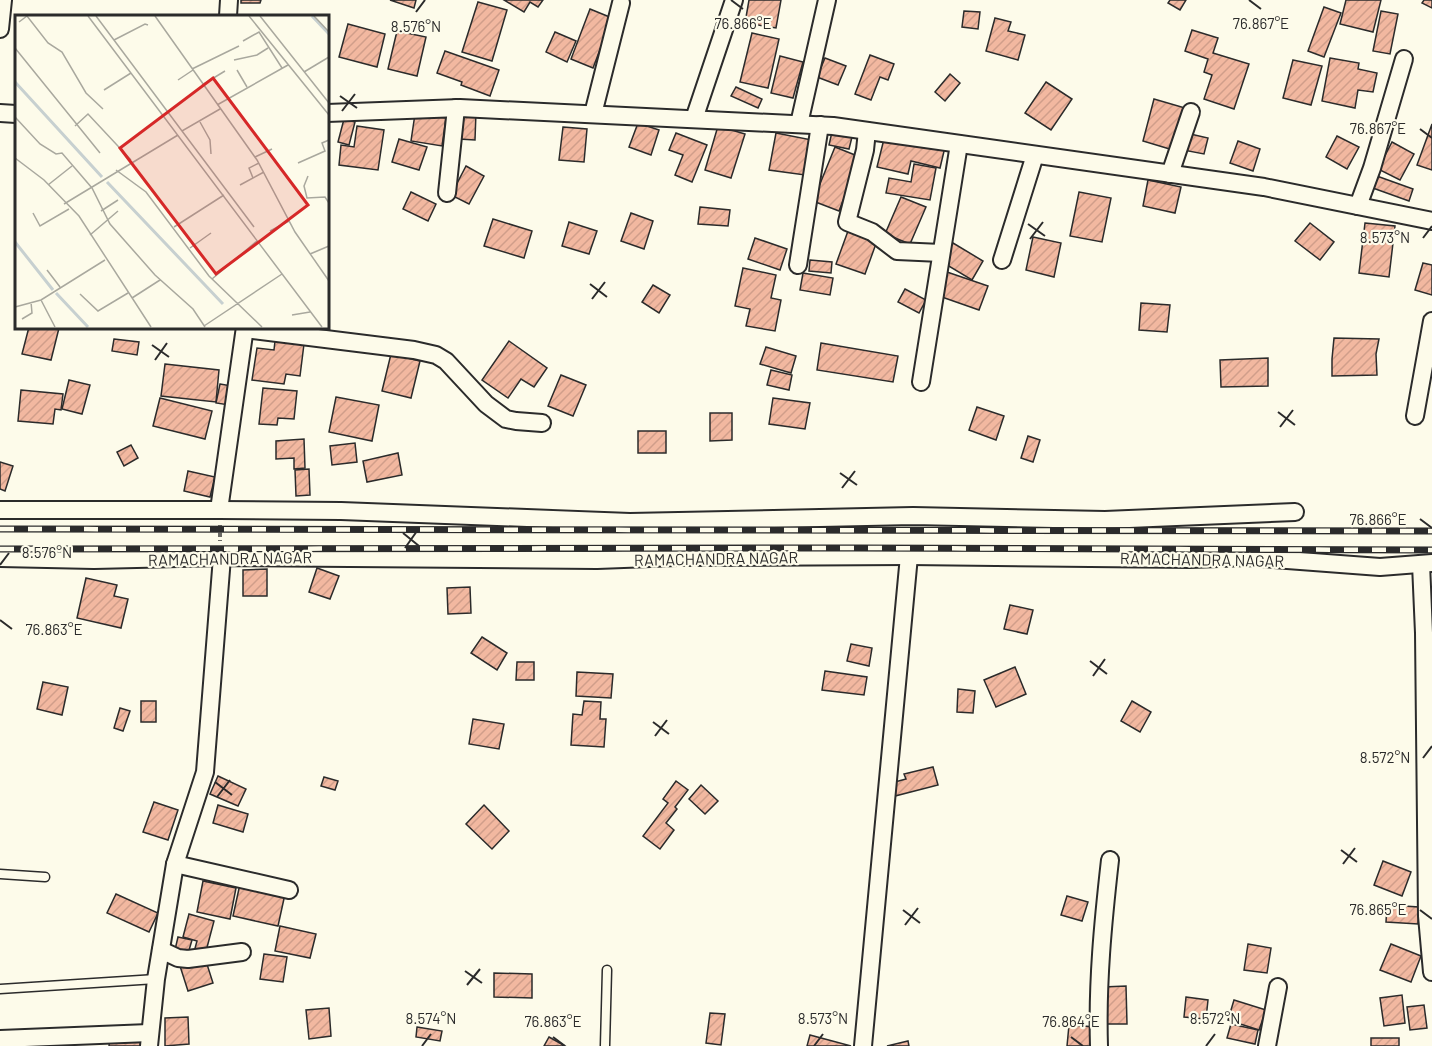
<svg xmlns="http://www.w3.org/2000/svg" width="1432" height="1046" font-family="Barlow,sans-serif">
<defs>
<pattern id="building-hatch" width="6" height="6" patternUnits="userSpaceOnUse" patternTransform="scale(1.5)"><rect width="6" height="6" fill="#f2b8a0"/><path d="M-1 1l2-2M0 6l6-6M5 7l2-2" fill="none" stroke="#d09e8a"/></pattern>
</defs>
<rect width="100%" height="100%" fill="#fdfbea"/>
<g fill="url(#building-hatch)" stroke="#2b2b2b" stroke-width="1.5">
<polygon points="241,0 261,0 260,3 241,3"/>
<polygon points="390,0 416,0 414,8"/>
<polygon points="504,0 543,0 538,7 530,2 524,12"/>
<polygon points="749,0 781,0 776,28 745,23"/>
<polygon points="1170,0 1186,0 1180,10 1168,3"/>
<polygon points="1346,0 1381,0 1373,32 1340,24"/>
<polygon points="1424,0 1432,0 1432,8 1422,3"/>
<polygon points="478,2 507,10 492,61 462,52"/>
<polygon points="1324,7 1341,13 1324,57 1308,51"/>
<polygon points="590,9 612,18 593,68 571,59"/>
<polygon points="964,11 980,12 978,29 962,27"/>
<polygon points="1381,11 1398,14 1390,54 1373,51"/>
<polygon points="995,18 1011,22 1008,31 1025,35 1018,60 986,51"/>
<polygon points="348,24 385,34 377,67 339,57"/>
<polygon points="1192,30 1218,38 1213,53 1249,64 1234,109 1204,99 1212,75 1204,72 1208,59 1185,51"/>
<polygon points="397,31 426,37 417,76 388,69"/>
<polygon points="555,32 576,41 567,62 546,52"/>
<polygon points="752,33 779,39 768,88 740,82"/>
<polygon points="445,51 499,70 490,96 461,85 462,82 437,73"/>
<polygon points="870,55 894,64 888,80 880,77 871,100 855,94"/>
<polygon points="780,56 803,62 793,98 771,93"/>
<polygon points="825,58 846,66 838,85 817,77"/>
<polygon points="1330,58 1359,63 1358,69 1377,73 1373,92 1358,90 1355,108 1322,101"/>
<polygon points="1293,60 1322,66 1311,105 1283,98"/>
<polygon points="950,74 960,83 945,101 935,92"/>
<polygon points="1046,82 1072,99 1051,130 1025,113"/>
<polygon points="736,87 762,99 758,108 731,96"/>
<polygon points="1154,99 1185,108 1173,150 1143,141"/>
<polygon points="460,111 476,112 475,140 459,139"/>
<polygon points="415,114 446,118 442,146 411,141"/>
<polygon points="344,119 355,122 349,145 338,142"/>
<polygon points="638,123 659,130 651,155 629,147"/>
<polygon points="1432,124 1432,170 1417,165"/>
<polygon points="357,126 384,130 378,170 339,165 341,145 354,147"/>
<polygon points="718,126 745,134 731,178 705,170"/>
<polygon points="563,127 587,129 584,162 559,160"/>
<polygon points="832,132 852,137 849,149 829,145"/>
<polygon points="676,133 707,145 692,182 675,175 683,155 669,150"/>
<polygon points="776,133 812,140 805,175 769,170"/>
<polygon points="1186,133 1208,138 1204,154 1183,150"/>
<polygon points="885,135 945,147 940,168 911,161 908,174 877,167"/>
<polygon points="1337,136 1359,147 1347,169 1326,157"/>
<polygon points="399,139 427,147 419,170 392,162"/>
<polygon points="1238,141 1260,149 1253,171 1230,163"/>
<polygon points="1392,142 1414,154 1400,180 1378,169"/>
<polygon points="835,147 860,157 839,211 813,201"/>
<polygon points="914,164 936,168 930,200 886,193 889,178 911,182"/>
<polygon points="466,166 484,176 469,204 451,195"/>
<polygon points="1374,175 1413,189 1409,201 1370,187"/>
<polygon points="1148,180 1181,187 1175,213 1143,206"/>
<polygon points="411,192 436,204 428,221 403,209"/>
<polygon points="1079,192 1111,198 1102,242 1070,236"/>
<polygon points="901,197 926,207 910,244 885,234"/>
<polygon points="700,207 730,210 728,226 698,224"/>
<polygon points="631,213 653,221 644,249 621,241"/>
<polygon points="493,219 532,231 524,258 484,246"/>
<polygon points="569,222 597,231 589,254 562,246"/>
<polygon points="1310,223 1334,242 1320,260 1295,241"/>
<polygon points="1365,223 1395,226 1389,277 1359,273"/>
<polygon points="848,231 877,241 865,274 836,264"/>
<polygon points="1033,237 1061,243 1054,277 1026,270"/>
<polygon points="755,238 787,249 780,270 748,259"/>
<polygon points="953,243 983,261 972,280 942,262"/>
<polygon points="810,260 832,262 831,273 809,271"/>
<polygon points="1423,263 1432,265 1432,295 1415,290"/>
<polygon points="743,268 776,275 771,298 781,300 775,331 746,326 750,309 735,306"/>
<polygon points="947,272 988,286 979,310 939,296"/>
<polygon points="803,273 833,278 830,295 800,290"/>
<polygon points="653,285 670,295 659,313 642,302"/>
<polygon points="905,289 926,300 919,313 898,302"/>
<polygon points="1141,303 1170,305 1167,332 1139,330"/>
<polygon points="29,327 53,327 59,328 51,360 22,354"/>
<polygon points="1334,338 1379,339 1376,354 1377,375 1332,376 1332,359"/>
<polygon points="114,339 139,342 137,355 112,351"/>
<polygon points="275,341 304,344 300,376 286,374 284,384 252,380 257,348 274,350"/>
<polygon points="509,341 547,368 534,387 521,379 508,398 482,380"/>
<polygon points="821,343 898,356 893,382 817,370"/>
<polygon points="766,347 796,356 791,373 760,364"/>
<polygon points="391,354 420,361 411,398 382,391"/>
<polygon points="1268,358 1268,386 1221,387 1220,360"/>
<polygon points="165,364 219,370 216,402 161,396"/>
<polygon points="771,370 792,375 789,390 767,385"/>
<polygon points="561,375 586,385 573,416 548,406"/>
<polygon points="69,380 90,385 82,414 62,409"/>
<polygon points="220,384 232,386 229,405 216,403"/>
<polygon points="263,388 297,391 294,419 278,418 277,425 259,424"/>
<polygon points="21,390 63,394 61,410 55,409 53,424 18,421"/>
<polygon points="336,397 379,405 372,441 329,432"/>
<polygon points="160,398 212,411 205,439 153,426"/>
<polygon points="773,398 810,403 805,429 769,424"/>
<polygon points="977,407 1004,416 996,440 969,430"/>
<polygon points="710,413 732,413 732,440 710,441"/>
<rect x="638" y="431" width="28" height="22"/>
<polygon points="1028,436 1040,440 1033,462 1021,458"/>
<polygon points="304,439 305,468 294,469 294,458 276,459 276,441"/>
<polygon points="355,443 357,462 332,465 330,446"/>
<polygon points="131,445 138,458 124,466 117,452"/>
<polygon points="398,453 402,475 367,482 363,461"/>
<polygon points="0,462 13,466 5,491 0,489"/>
<polygon points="309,469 310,495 296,496 295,470"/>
<polygon points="188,471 215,477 210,497 184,491"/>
<polygon points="317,568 339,576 330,599 309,592"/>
<polygon points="267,569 267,596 243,596 243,570"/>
<polygon points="86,578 117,585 114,596 128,599 121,628 77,618"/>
<polygon points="470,587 471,613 448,614 447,588"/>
<polygon points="1010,605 1033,610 1027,634 1004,629"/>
<polygon points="482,637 507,653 497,670 471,653"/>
<polygon points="851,644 872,648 869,666 847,661"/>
<polygon points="517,662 534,662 534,680 516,680"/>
<polygon points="1015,667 1026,694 996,707 984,680"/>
<polygon points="825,671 867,677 864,695 822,690"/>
<polygon points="577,672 613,674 611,698 576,696"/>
<polygon points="43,682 68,687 62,715 37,709"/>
<polygon points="958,689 975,691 973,713 957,712"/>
<rect x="141" y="701" width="15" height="21"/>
<polygon points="584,701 601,702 600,719 606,719 604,747 571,745 573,714 582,715"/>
<polygon points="1132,701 1151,712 1140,732 1121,721"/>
<polygon points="120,708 130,711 123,731 114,728"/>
<polygon points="473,719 504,724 499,749 469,744"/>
<polygon points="933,767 938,785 895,796 891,783 906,779 904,774"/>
<polygon points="218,776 246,789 238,806 210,794"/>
<polygon points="324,777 338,781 335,790 321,786"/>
<polygon points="676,781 688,790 675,807 677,809 666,823 674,830 660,849 643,836 668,803 663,799"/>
<polygon points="701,785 718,801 705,814 689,799"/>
<polygon points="154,802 178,810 168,840 143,832"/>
<polygon points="218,805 248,814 243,832 213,823"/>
<polygon points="484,805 509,831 492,849 466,824"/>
<polygon points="1383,861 1411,872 1402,896 1374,885"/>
<polygon points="203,881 236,888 230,919 197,912"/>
<polygon points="240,884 285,894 278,926 233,916"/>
<polygon points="116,894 158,913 149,932 107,913"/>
<polygon points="1067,896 1088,902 1082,921 1061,915"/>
<polygon points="1387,905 1419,907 1418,924 1386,922"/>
<polygon points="189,914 214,921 205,955 194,952 197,941 183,937"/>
<polygon points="280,926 316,934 310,958 275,951"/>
<polygon points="178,937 192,940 187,957 174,954"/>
<polygon points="1248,944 1271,948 1267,973 1244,970"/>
<polygon points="1391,944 1421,956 1411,982 1380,970"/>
<polygon points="264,954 287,957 283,982 260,979"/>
<polygon points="205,958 213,983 188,991 180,966"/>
<polygon points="494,973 532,974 532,998 494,997"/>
<polygon points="1126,986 1127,1024 1105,1024 1103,987"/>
<polygon points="1402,995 1405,1023 1384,1026 1380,998"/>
<polygon points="1186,997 1208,1000 1206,1019 1184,1017"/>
<polygon points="1234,1000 1266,1010 1259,1030 1228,1020"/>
<polygon points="1424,1005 1427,1028 1410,1030 1407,1007"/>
<polygon points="329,1008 331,1036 309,1039 306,1010"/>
<polygon points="710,1013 725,1014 721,1045 706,1043"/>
<polygon points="188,1017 189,1044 165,1046 165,1018"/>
<polygon points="1231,1024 1258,1030 1255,1044 1227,1038"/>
<polygon points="1069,1025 1096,1027 1094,1046 1067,1046"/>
<polygon points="417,1027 442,1031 440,1041 416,1037"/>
<polygon points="810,1035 851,1046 807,1046"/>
<polygon points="110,1037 147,1041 146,1046 109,1046"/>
<polygon points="549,1037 565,1046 544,1046"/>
<rect x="1371" y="1038" width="28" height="8"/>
<polygon points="908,1041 909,1046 887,1046"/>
</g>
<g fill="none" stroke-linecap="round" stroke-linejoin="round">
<g stroke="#2b2b2b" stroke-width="11">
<g id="lane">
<polyline points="0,874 45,877"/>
<polyline points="0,989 156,979"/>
<polyline points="605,1046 607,970"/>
</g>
</g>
<g stroke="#2b2b2b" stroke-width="20">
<g id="street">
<polyline points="228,16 229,0"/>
<polyline points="0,29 3,0"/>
<polyline points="0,113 16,114"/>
<polyline points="327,113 460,108 833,126 1264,187 1432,221"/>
<polyline points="593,114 621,3"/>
<polyline points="694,119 734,0"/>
<polyline points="799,124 827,0"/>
<polyline points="867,131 865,150 847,222 872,232 897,251 941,253"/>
<polyline points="1170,174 1191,112"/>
<polyline points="447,193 456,108"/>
<polyline points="1358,206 1372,168 1404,59"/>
<polyline points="1002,260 1035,155"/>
<polyline points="798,265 820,125"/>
<polyline points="245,329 414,350 436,355 446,361 486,404 506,419 516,421 542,423"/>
<polyline points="921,382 959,144"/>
<polyline points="1415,416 1432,321"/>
<polyline points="0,510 219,510 245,327"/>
<polyline points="219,510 341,511 630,522 913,516 1105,520 1295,512"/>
<polyline points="0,558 94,560 222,557 597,560 677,557 909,556 1190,559 1248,557 1380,567 1432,563"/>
<polyline points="1421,564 1424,633 1427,916 1432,972"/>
<polyline points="175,864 289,890"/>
<polyline points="161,950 178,958 188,959 242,952"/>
<polyline points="0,1039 149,1033"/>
<polyline points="149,1046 156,979 175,864 205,772 222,557"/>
<polyline points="863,1046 909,556"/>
<path d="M 1099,1046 C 1097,983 1103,922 1110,860"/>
<polyline points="1267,1046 1278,987"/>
</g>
</g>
<polyline stroke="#6a6964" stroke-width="4" stroke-dasharray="4.5 3" stroke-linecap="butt" points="220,525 220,541"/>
<use href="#lane" stroke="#fdfbea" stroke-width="8"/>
<use href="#street" stroke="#fdfbea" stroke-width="16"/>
<g stroke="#2b2b2b" stroke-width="7">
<g id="rail">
<polyline points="0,529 1432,531"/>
<polyline points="0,549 854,548 1432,550"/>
</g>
</g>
<use href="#rail" stroke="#fdfbea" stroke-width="4.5" stroke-dasharray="14" stroke-linecap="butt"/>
</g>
<path fill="none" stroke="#2b2b2b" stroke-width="2" d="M 731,0 L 743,9M 1249,0 L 1261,9M 416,12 L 425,0M 340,96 L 357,108M 342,111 L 355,94M 1420,129 L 1432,138M 1028,224 L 1045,236M 1423,238 L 1432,226M 1030,239 L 1043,222M 590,284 L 607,297M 592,299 L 605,282M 152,345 L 169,357M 155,360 L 167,343M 1278,412 L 1295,425M 1280,427 L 1293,410M 840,473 L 857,485M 842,488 L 855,471M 1420,519 L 1432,528M 403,533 L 419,546M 405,548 L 417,531M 0,565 L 9,553M 0,620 L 12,629M 1090,661 L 1107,674M 1093,676 L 1105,659M 653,722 L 669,734M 655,736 L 667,720M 1423,758 L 1432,746M 215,782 L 232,795M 217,797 L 230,780M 1341,850 L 1357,862M 1343,864 L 1355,848M 903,910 L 920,923M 1420,910 L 1432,919M 905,925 L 918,908M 465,971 L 482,983M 467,985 L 480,969M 553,1037 L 565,1046M 1071,1037 L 1083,1046M 422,1046 L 431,1034M 814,1046 L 823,1034M 1206,1046 L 1215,1034"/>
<g text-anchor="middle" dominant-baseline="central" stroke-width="4.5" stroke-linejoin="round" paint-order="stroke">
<g font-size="16" fill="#2b2b2b" stroke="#fdfbea">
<text transform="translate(230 558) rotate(-1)">RAMACHANDRA NAGAR</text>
<text transform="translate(716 558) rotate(-1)">RAMACHANDRA NAGAR</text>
<text transform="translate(1202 559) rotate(1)">RAMACHANDRA NAGAR</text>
</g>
</g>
<g transform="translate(15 15)">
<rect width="314" height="314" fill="#fdfbea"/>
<path fill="none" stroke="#c7d0d0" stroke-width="3" d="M 297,1 L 314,19M 0,67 L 87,162M 92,167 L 208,289M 0,227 L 38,275M 41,278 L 73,312"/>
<path fill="none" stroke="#a9a89e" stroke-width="1.5" d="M 73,1 L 307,312M 81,1 L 167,116 L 205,94M 140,1 L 242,145 L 280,217 L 314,266M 234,1 L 314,100M 245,1 L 314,88M 299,1 L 314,17M 4,7 L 12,1 L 33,28 L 47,37 L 71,78 L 88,94M 99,25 L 130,9 L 133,10M 228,26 L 244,17 L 267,53M 0,33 L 85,138M 219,45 L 242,40 L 253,33M 177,54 L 224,31M 222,55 L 232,72M 289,57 L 314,42M 163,65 L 178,55M 187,70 L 210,56M 89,75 L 116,58M 202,90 L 273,50M 0,102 L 25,129 L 41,139 L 47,138 L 77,173 L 95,209 L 140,260 L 178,294 L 190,312M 185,107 L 195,125 L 196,139M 60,111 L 73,99 L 116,145M 167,116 L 239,212M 240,142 L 257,134M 0,143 L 29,165 L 64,201 L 136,312M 283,148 L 310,136 L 307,128 L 314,125M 101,155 L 131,177 L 194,261 L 247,312M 293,161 L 289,171 L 292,183 L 310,182 L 314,188M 238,163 L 234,153 L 244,148M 33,170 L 57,151M 225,170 L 249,157M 49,189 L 163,120M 86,196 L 103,185M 18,198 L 25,211 L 54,194M 159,212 L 209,180M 255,216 L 274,206M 75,220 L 103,196M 175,233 L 196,218M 295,239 L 314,231M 32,255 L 45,272M 197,264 L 242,226M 65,279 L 83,296 L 113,278M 117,283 L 145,265M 26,285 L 40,312M 0,292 L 26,285 L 90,245M 277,300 L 295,297M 7,304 L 17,298 L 16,287M 189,311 L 267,259"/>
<path fill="#d62828" fill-opacity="0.15" stroke="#d62828" stroke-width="3" d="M 198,63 L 293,190 L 201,259 L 105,133 Z"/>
<rect width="314" height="314" fill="none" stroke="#2b2b2b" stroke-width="3"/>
</g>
<g font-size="15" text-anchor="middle" fill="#2b2b2b" stroke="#fdfbea" stroke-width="4.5" stroke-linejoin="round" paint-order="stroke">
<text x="743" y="29">76.866°E</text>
<text x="1261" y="29">76.867°E</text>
<text x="416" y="32">8.576°N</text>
<text x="1378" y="134">76.867°E</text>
<text x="1385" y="243">8.573°N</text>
<text x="1378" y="525">76.866°E</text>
<text x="47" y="558">8.576°N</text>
<text x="54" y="635">76.863°E</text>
<text x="1385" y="763">8.572°N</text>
<text x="1378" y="915">76.865°E</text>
<text x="431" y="1024">8.574°N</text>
<text x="823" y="1024">8.573°N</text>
<text x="1215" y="1024">8.572°N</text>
<text x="553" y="1027">76.863°E</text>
<text x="1071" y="1027">76.864°E</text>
</g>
</svg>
